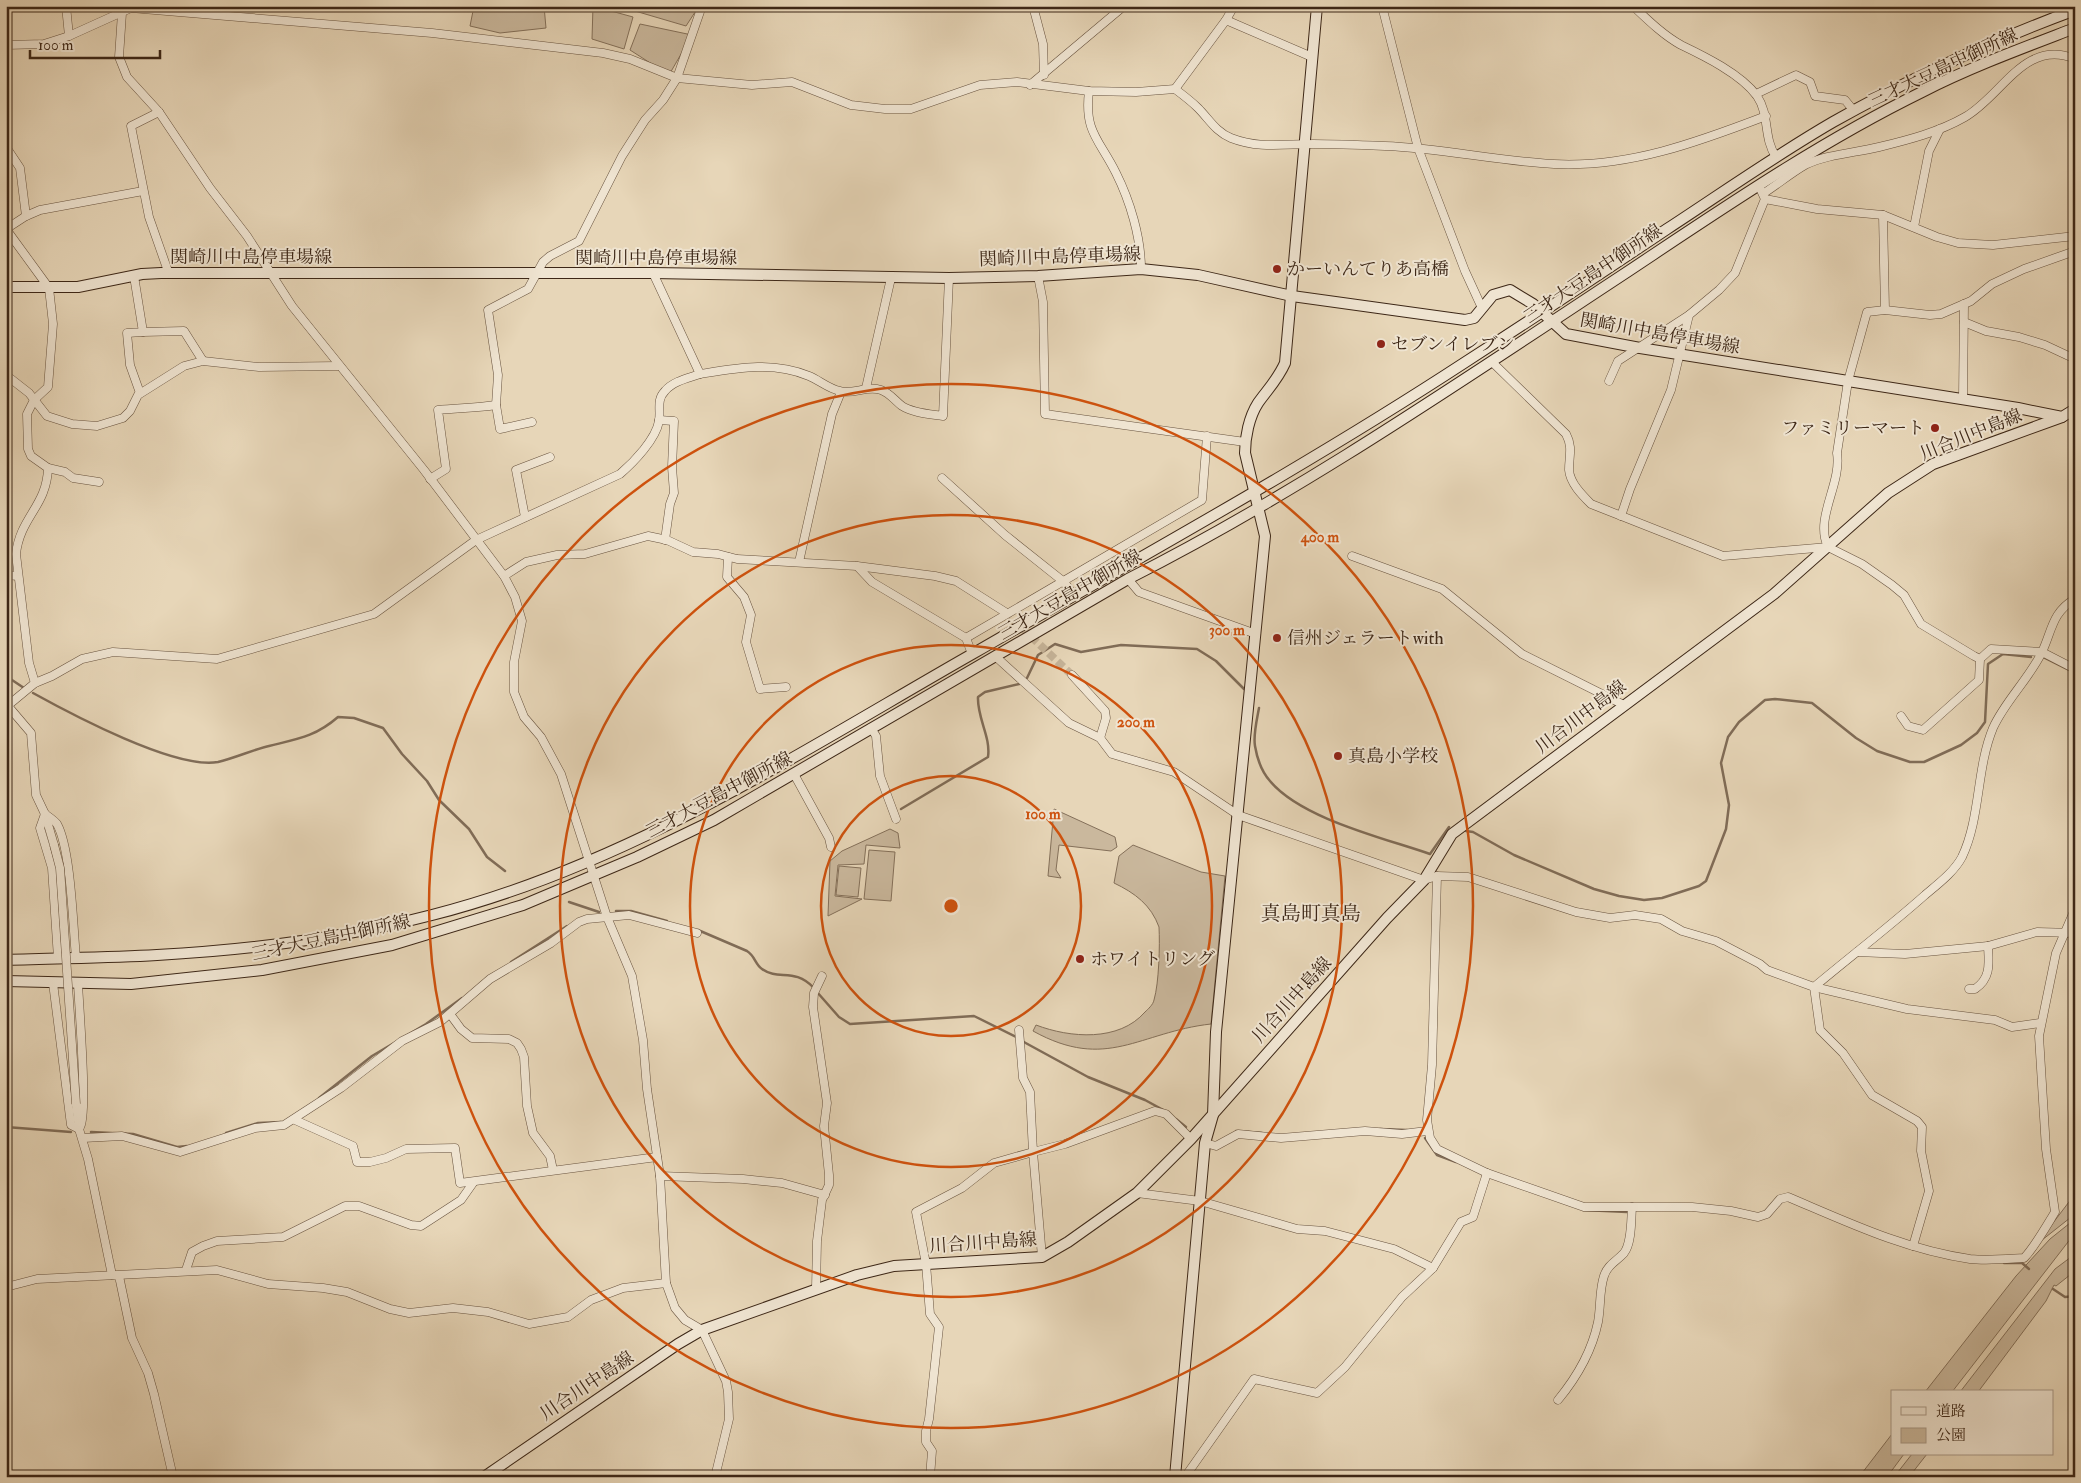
<svg xmlns="http://www.w3.org/2000/svg" width="2081" height="1483" font-family="'IM FELL Double Pica','Noto Serif JP',serif">
<rect width="100%" height="100%" fill="#e7d6b8"/>
<filter id="stains"><feTurbulence type="fractalNoise" baseFrequency=".004" numOctaves="4"/><feColorMatrix values="0 0 0 0 .2 0 0 0 0 .09 0 0 0 0 .02 0 0 0 .5 -.17"/></filter>
<radialGradient id="worn" r=".72"><stop offset=".6" stop-color="#630" stop-opacity="0"/><stop offset="1" stop-color="#630" stop-opacity=".3"/></radialGradient>
<g fill="#cab89d" stroke="#84705a">
<polygon points="474,6 544,6 546,28 500,33 470,26"/>
<polygon points="593,6 633,17 624,49 592,39"/>
<polygon points="618,6 699,6 686,26"/>
<polygon points="640,24 692,35 669,75 630,50"/>
<polygon points="1054,809 1115,837 1117,847 1111,851 1059,845 1056,870 1061,878 1048,876"/>
<polygon points="890,829 898,833 900,848 866,845 864,864 838,865 835,896 862,899 828,916 830,861 842,851"/>
<path d="M 1133,845 L 1201,872 L 1225,876 L 1211,1024 C 1139,1032 1107,1072 1033,1031 L 1036,1025 C 1070,1038 1119,1042 1145,1012 C 1148,1009 1153,1005 1154,1000 C 1159,983 1160,945 1159,927 C 1151,905 1135,893 1114,883 L 1119,856 Z"/>
<polygon points="869,850 895,852 891,901 864,899"/>
<polygon points="839,866 861,868 858,897 836,895"/>
<polygon points="2075,1194 2075,1214 2037,1244"/>
<polygon points="2075,1219 2075,1233 1952,1392 1925,1392 2016,1276 2050,1239"/>
<polygon points="2075,1254 2075,1271 2056,1286 2054,1285 2046,1301 1978,1392 1960,1392 2055,1269"/>
<polygon points="1892,1434 1892,1454 1904,1454 1887,1477 1859,1477"/>
<polygon points="1912,1454 1927,1454 1909,1477 1894,1477"/>
</g>
<g fill="none" stroke-linecap="round" stroke-linejoin="round">
<g stroke="#806c57" stroke-width="2.5">
<polyline points="2043,657 2075,673"/>
<polyline points="6,676 24,688"/>
<polyline points="1027,678 1038,655 1055,644 1081,652 1121,645 1197,649 1216,661 1244,689"/>
<path d="M 33,693 C 71,714 176,770 218,762 C 235,758 252,750 269,746 C 297,739 315,737 338,717 L 354,718 L 383,728 L 402,754 L 427,781 L 439,800 L 469,829 L 487,857 L 505,871"/>
<path d="M 1259,708 C 1257,719 1253,735 1255,746 C 1257,758 1262,772 1270,781 C 1302,819 1384,838 1430,854 L 1449,827"/>
<path d="M 901,809 L 988,757 C 991,737 977,718 978,697 L 985,692 L 1019,684"/>
<polyline points="1466,831 1473,832 1514,855 1594,889 1619,896 1644,900 1662,898 1699,886 1706,881 1726,829 1729,805 1721,763 1728,737 1739,722 1765,700 1775,699 1812,703 1856,738 1877,751 1910,762 1924,762 1961,745 1977,733 1985,722 1988,664 2003,654 2031,657"/>
<polyline points="569,902 599,912"/>
<polyline points="616,911 631,911 667,921"/>
<path d="M 698,930 L 747,951 C 755,956 755,964 762,969 C 779,981 794,967 814,988"/>
<polyline points="511,962 567,926"/>
<polyline points="817,992 839,1017 850,1024 974,1016 1018,1038"/>
<polyline points="1022,1041 1088,1077 1145,1100 1167,1112"/>
<polyline points="319,1098 372,1056 426,1024 462,998"/>
<polyline points="1176,1119 1186,1127"/>
<polyline points="6,1127 71,1132"/>
<polyline points="1380,1129 1407,1130"/>
<polyline points="1236,1131 1262,1133"/>
<polyline points="91,1132 133,1134 177,1147 187,1146"/>
<polyline points="226,1133 258,1123 281,1122"/>
<polyline points="1425,1138 1437,1155 1456,1162"/>
<polyline points="1583,1210 1627,1212"/>
<polyline points="2004,1263 2022,1263 2029,1269"/>
<polyline points="2053,1289 2065,1297 2075,1296"/>
</g>
<polyline stroke="#c5b398" stroke-width="8" stroke-dasharray="8 4" stroke-linecap="butt" points="1005,612 1072,675"/>
<g stroke="#68533f" stroke-width="9">
<g id="street">
<polyline points="66,6 69,36"/>
<polyline points="1033,6 1043,44 1044,75"/>
<polyline points="1382,6 1418,148 1465,271 1482,308"/>
<path d="M 1633,6 C 1648,20 1663,35 1681,45 C 1704,56 1741,74 1757,96 C 1770,115 1763,138 1776,157"/>
<polyline points="122,13 119,57 127,77 159,112 210,188 247,236 292,306 424,470 504,576 515,597 522,621 514,662 514,692 524,717 541,737 561,774 607,917 632,976 643,1040 647,1089 660,1176 666,1283 675,1308 685,1320 702,1330 726,1381 728,1392 729,1419 715,1477"/>
<polyline points="1226,20 1234,6"/>
<path d="M 6,45 L 44,44 L 69,36 L 131,8 L 432,33 L 603,53 L 630,59 L 677,78 L 752,85 L 792,82 L 851,105 L 885,109 L 911,109 L 980,85 L 1017,82 L 1089,91 L 1136,92 L 1175,89 C 1183,95 1191,101 1198,108 C 1209,119 1216,132 1231,138 C 1259,149 1284,144 1313,144 C 1337,144 1361,145 1385,146 C 1441,148 1497,161 1554,164 C 1628,168 1698,142 1766,116"/>
<polyline points="1030,85 1124,6"/>
<polyline points="1175,89 1226,20 1312,57"/>
<path d="M 1089,91 C 1084,132 1099,139 1116,173 C 1130,201 1141,237 1141,269"/>
<polyline points="1756,94 1796,75 1810,82 1815,96 1845,100 1854,111"/>
<polyline points="159,112 131,126 149,217 169,274"/>
<polyline points="6,147 20,168 26,216"/>
<path d="M 1764,193 C 1778,184 1791,173 1805,165 C 1828,154 1854,153 1879,147 C 1908,140 1939,132 1965,117 C 2002,96 2025,38 2075,59"/>
<polyline points="1765,199 1817,209 1883,215 1937,237 1958,243 1993,245 2075,236"/>
<polyline points="1883,215 1885,310"/>
<polyline points="1914,227 1929,151 1940,129"/>
<path d="M 6,229 L 49,288 L 53,324 L 48,387 L 34,400 L 27,414 L 28,449 L 31,456 L 48,468 C 47,506 20,517 16,554 L 29,663 L 35,683"/>
<polyline points="6,229 26,216 40,210 143,191"/>
<polyline points="134,276 143,332 127,333 130,365 140,393"/>
<polyline points="1038,276 1043,302 1045,414 1245,442"/>
<polyline points="1964,322 1986,331 2019,337 2045,345 2075,359"/>
<polyline points="143,332 184,331 203,361"/>
<path d="M 1492,362 L 1566,434 C 1573,447 1569,456 1569,470 C 1570,483 1582,495 1591,504 L 1723,556 L 1828,547 L 1862,564 L 1892,585 L 1904,595 L 1921,624 L 1974,656 L 1980,659 L 1991,649 L 2042,652 L 2075,669"/>
<path d="M 700,374 C 737,368 773,361 809,376 C 819,380 829,389 840,391 C 853,395 867,385 881,390 C 890,393 895,401 902,406 C 913,413 930,414 943,416 L 949,278"/>
<polyline points="6,375 29,393 47,416 72,424 97,426 123,418 130,411 138,395 184,366 203,361 259,367 338,366"/>
<polyline points="1609,381 1618,361 1689,315"/>
<polyline points="866,388 891,278"/>
<polyline points="1963,399 1964,304"/>
<polyline points="659,420 674,421 672,467 674,493 670,504 665,540"/>
<polyline points="532,422 500,429 496,405 498,375 488,310 528,289 543,262 550,256 579,241 622,156 645,120 663,100 677,78 702,6"/>
<polyline points="48,468 65,472 73,478 99,482"/>
<polyline points="942,478 1005,535 1064,582 1073,594"/>
<path d="M 430,479 L 446,469 L 438,410 C 457,408 476,408 496,405"/>
<polyline points="1621,516 1630,489 1671,390 1689,315 1719,290 1735,273 1765,199 1759,186"/>
<polyline points="525,517 516,470 550,457"/>
<path d="M 1828,547 C 1814,518 1842,484 1837,453 L 1848,381 L 1867,312 L 1885,310 L 1930,315 L 1941,314 L 1971,301 L 1992,284 L 2024,269 L 2075,251"/>
<polyline points="1352,556 1442,589 1522,654 1624,705"/>
<polyline points="728,557 727,577 744,597 751,615 746,642 760,689 786,687"/>
<polyline points="799,562 832,414 841,392"/>
<polyline points="857,566 872,582 966,638 972,654"/>
<polyline points="6,575 18,576"/>
<polyline points="504,576 526,562 557,555 585,554 648,536 667,540 693,552 718,554 737,559 857,566 935,576 956,581 1005,612"/>
<polyline points="1128,579 1139,592 1256,634"/>
<polyline points="966,638 1202,500 1207,436"/>
<polyline points="995,656 1069,723 1100,738 1112,754 1174,772 1238,815 1424,880 1437,876 1468,877 1576,912 1610,918 1635,915 1661,919 1682,931 1716,941 1760,964 1767,970 1814,987 1907,1009 1995,1020 2012,1027 2040,1023"/>
<polyline points="1072,675 1105,711 1106,718 1100,738"/>
<polyline points="8,706 31,733 36,795 45,814 54,845"/>
<path d="M 6,707 L 35,683 L 52,676 L 82,659 L 113,652 L 217,659 L 374,614 L 476,540 L 620,474 C 634,462 656,439 659,421 C 661,410 656,400 665,391 C 673,381 689,378 700,374 L 653,273"/>
<polyline points="1901,716 1908,726 1923,730 1979,680 1980,659"/>
<polyline points="871,728 876,736 880,776 896,819"/>
<polyline points="794,774 829,838 831,847"/>
<path d="M 45,814 C 49,817 54,820 57,824 C 71,849 73,926 76,958"/>
<polyline points="45,814 40,828 52,868 58,958"/>
<path d="M 1437,876 L 1432,1065 L 1427,1120 L 1430,1138 L 1437,1149 L 1487,1173 L 1584,1207 L 1692,1207 L 1731,1211 L 1758,1217 L 1767,1214 L 1780,1199 L 1788,1197 C 1847,1222 1906,1250 1970,1259 C 1987,1261 2007,1259 2024,1258 C 2034,1248 2047,1225 2055,1212 L 2046,1149 L 2039,1036 L 2056,953 L 2075,909"/>
<polyline points="1857,952 1905,954 1988,946 2037,932 2075,933"/>
<polyline points="53,983 71,1125 79,1129"/>
<path d="M 78,984 C 79,1005 88,1117 80,1127"/>
<path d="M 1814,987 C 1851,956 1889,927 1925,895 C 1938,884 1954,872 1962,857 C 1981,817 1976,769 1993,728 C 2005,701 2029,679 2042,652 C 2052,631 2052,612 2075,599"/>
<polyline points="1814,987 1820,1030 1843,1053 1872,1095 1917,1121 1922,1127 1921,1151 1929,1191 1913,1246"/>
<path d="M 1969,989 L 1975,989 C 1991,978 1989,964 1988,946"/>
<polyline points="450,1014 461,1029 472,1038 509,1039 517,1043 521,1049 524,1057 527,1106 533,1133 550,1156 553,1170"/>
<polyline points="1019,1030 1023,1078 1030,1092 1033,1152 1065,1144 1155,1111 1166,1114 1191,1139"/>
<polyline points="76,1104 79,1129 88,1159 112,1275"/>
<polyline points="295,1120 353,1146 357,1162 370,1162 386,1158 406,1149 455,1148 460,1183 657,1157"/>
<polyline points="83,1138 122,1136 180,1152 255,1128 284,1125 341,1088 402,1041 440,1022 490,979 551,943 579,922 587,919 629,915 697,933"/>
<polyline points="1205,1143 1216,1146 1238,1134 1281,1138 1365,1131 1402,1134 1427,1131"/>
<polyline points="660,1176 743,1179 782,1183 825,1195"/>
<polyline points="1137,1193 1200,1201 1297,1229 1325,1231 1394,1249 1433,1268"/>
<polyline points="186,1270 192,1252 203,1246 217,1241 283,1237 345,1206 359,1206 411,1225 421,1226 461,1200 473,1183"/>
<polyline points="112,1275 119,1276 132,1338 148,1373 154,1394 173,1477"/>
<polyline points="6,1287 37,1279 217,1270 268,1284 323,1288 347,1292 390,1309 409,1313 453,1308 488,1312 529,1324 568,1317 591,1300 623,1288 666,1283"/>
<polyline points="816,1289 817,1241 822,1200 829,1185 829,1175 824,1126 827,1103 813,1007 814,993 822,976"/>
<path d="M 1558,1400 C 1577,1377 1592,1351 1598,1322 C 1601,1306 1599,1291 1604,1276 C 1608,1264 1617,1261 1624,1253 C 1632,1243 1631,1219 1632,1207"/>
<polyline points="930,1477 932,1451 926,1442 926,1431 929,1419 939,1327 930,1314 926,1264 916,1212 962,1188 994,1163 1033,1152 1042,1257"/>
<polyline points="1185,1477 1254,1379 1317,1393 1345,1367 1402,1297 1433,1268 1461,1222 1473,1217 1487,1173"/>
</g>
</g>
<g stroke="#3d2717" stroke-width="12">
<g id="secondary">
<polyline points="6,287 78,287 142,274 161,273 653,273 949,278 1038,276 1141,269 1198,275 1292,296 1465,320 1474,318 1493,295 1510,290 1533,304 1566,334 1640,348 2018,408 2062,417 2075,409"/>
<path d="M 6,960 C 56,958 107,958 157,955 C 249,950 343,938 432,915 C 629,865 800,752 974,653 C 1138,558 1305,467 1464,363 C 1532,319 1600,274 1667,229 C 1722,193 1776,155 1833,122 C 1911,78 1991,41 2075,10"/>
<path d="M 6,981 L 131,984 L 262,970 L 392,945 L 523,905 L 637,857 L 714,820 L 1128,579 C 1300,492 1460,382 1621,276 C 1719,211 1816,144 1922,92 C 1971,67 2023,48 2075,28"/>
<polyline points="484,1477 678,1344 702,1330 857,1275 894,1266 1042,1257 1068,1242 1137,1193 1191,1139 1387,918 1424,880 1452,834 1774,594 1888,493 1933,464 2062,417"/>
<path d="M 1175,1477 L 1205,1143 L 1213,1115 L 1216,1032 L 1265,536 L 1245,453 C 1245,437 1249,417 1258,403 C 1268,389 1278,379 1285,363 L 1317,6"/>
</g>
</g>
<use href="#street" stroke="#efe4d1" stroke-width="8"/>
<use href="#secondary" stroke="#efe4d1" stroke-width="10"/>
<g stroke="#68533f" stroke-width="9" stroke-linecap="butt">
<polyline id="street-bridge" points="54,845 60,868 76,1104"/>
</g>
<use href="#street-bridge" stroke="#efe4d1" stroke-width="8"/>
</g>
<g fill="none" stroke="#ce520e" stroke-width="2.5">
<circle cx="951" cy="906" r="130"/>
<circle cx="951" cy="906" r="261"/>
<circle cx="951" cy="906" r="391"/>
<circle cx="951" cy="906" r="522"/>
</g>
<g fill="#8f2418" stroke="#efe4d1" stroke-width="2">
<circle cx="1277" cy="269" r="5"/>
<circle cx="1381" cy="344" r="5"/>
<circle cx="1935" cy="428" r="5"/>
<circle cx="1277" cy="638" r="5"/>
<circle cx="1338" cy="756" r="5"/>
<circle cx="1080" cy="959" r="5"/>
</g>
<g text-anchor="middle" dominant-baseline="central" stroke-width="4" stroke-linejoin="round" paint-order="stroke">
<g font-size="18" fill="#3d2717" stroke="#efe4d1">
<text transform="translate(1943 68) rotate(-25)">三才大豆島中御所線</text>
<text x="251" y="257">関崎川中島停車場線</text>
<text transform="translate(1060 257) rotate(-2)">関崎川中島停車場線</text>
<text x="656" y="258">関崎川中島停車場線</text>
<text transform="translate(1593 274) rotate(-34)">三才大豆島中御所線</text>
<text transform="translate(1660 334) rotate(10)">関崎川中島停車場線</text>
<text transform="translate(1971 435) rotate(-22)">川合川中島線</text>
<text transform="translate(1070 595) rotate(-30)">三才大豆島中御所線</text>
<text transform="translate(1581 717) rotate(-37)">川合川中島線</text>
<text transform="translate(719 795) rotate(-28)">三才大豆島中御所線</text>
<text transform="translate(331 938) rotate(-12)">三才大豆島中御所線</text>
<text transform="translate(1292 1000) rotate(-48)">川合川中島線</text>
<text transform="translate(983 1243) rotate(-4)">川合川中島線</text>
<text transform="translate(587 1386) rotate(-34)">川合川中島線</text>
</g>
<g font-size="18" fill="#3d2717" stroke="#efe4d1" text-anchor="start">
<text x="1287" y="269">かーいんてりあ高橋</text>
<text x="1391" y="344">セブンイレブン</text>
<text x="1925" y="428" text-anchor="end">ファミリーマート</text>
<text x="1287" y="638">信州ジェラートwith</text>
<text x="1348" y="756">真島小学校</text>
<text x="1090" y="959">ホワイトリング</text>
</g>
<g font-size="20" fill="#3d2717" stroke="#efe4d1">
<text x="1311" y="913">真島町真島</text>
</g>
</g>
<circle cx="951" cy="906" r="8" fill="#ce520e" stroke="#efe4d1" stroke-width="2.5"/>
<g font-size="15" text-anchor="middle" font-weight="bold" fill="#ce520e" stroke="#efe4d1" stroke-width="4" stroke-linejoin="round" paint-order="stroke">
<text x="1320" y="542">400 m</text>
<text x="1227" y="635">300 m</text>
<text x="1136" y="727">200 m</text>
<text x="1043" y="819">100 m</text>
</g>
<rect width="2081" height="1483" fill="none" stroke="#e7d6b8" stroke-width="25"/>
<rect x="8" y="8" width="2066" height="1468" fill="none" stroke="#3d2717" stroke-width="2.5"/>
<rect x="12" y="12" width="2056" height="1458" fill="none" stroke="#3d2717"/>
<rect x="1891" y="1390" width="162" height="65" fill="#efe4d1" stroke="#a89887"/>
<rect x="1901" y="1407" width="25" height="8" fill="#efe4d1" stroke="#a89887"/>
<text x="1936" y="1416" font-size="15" fill="#3d2717">道路</text>
<rect x="1901" y="1428" width="25" height="15" fill="#cab89d" stroke="#a89887"/>
<text x="1936" y="1440" font-size="15" fill="#3d2717">公園</text>
<path d="M30 50v8h130v-8" fill="none" stroke="#3d2717" stroke-width="2.5"/>
<text x="38" y="50" font-size="15" fill="#3d2717" stroke="#efe4d1" stroke-width="4" paint-order="stroke">100 m</text>
<rect width="100%" height="100%" filter="url(#stains)"/>
<rect width="100%" height="100%" fill="url(#worn)"/>
</svg>
